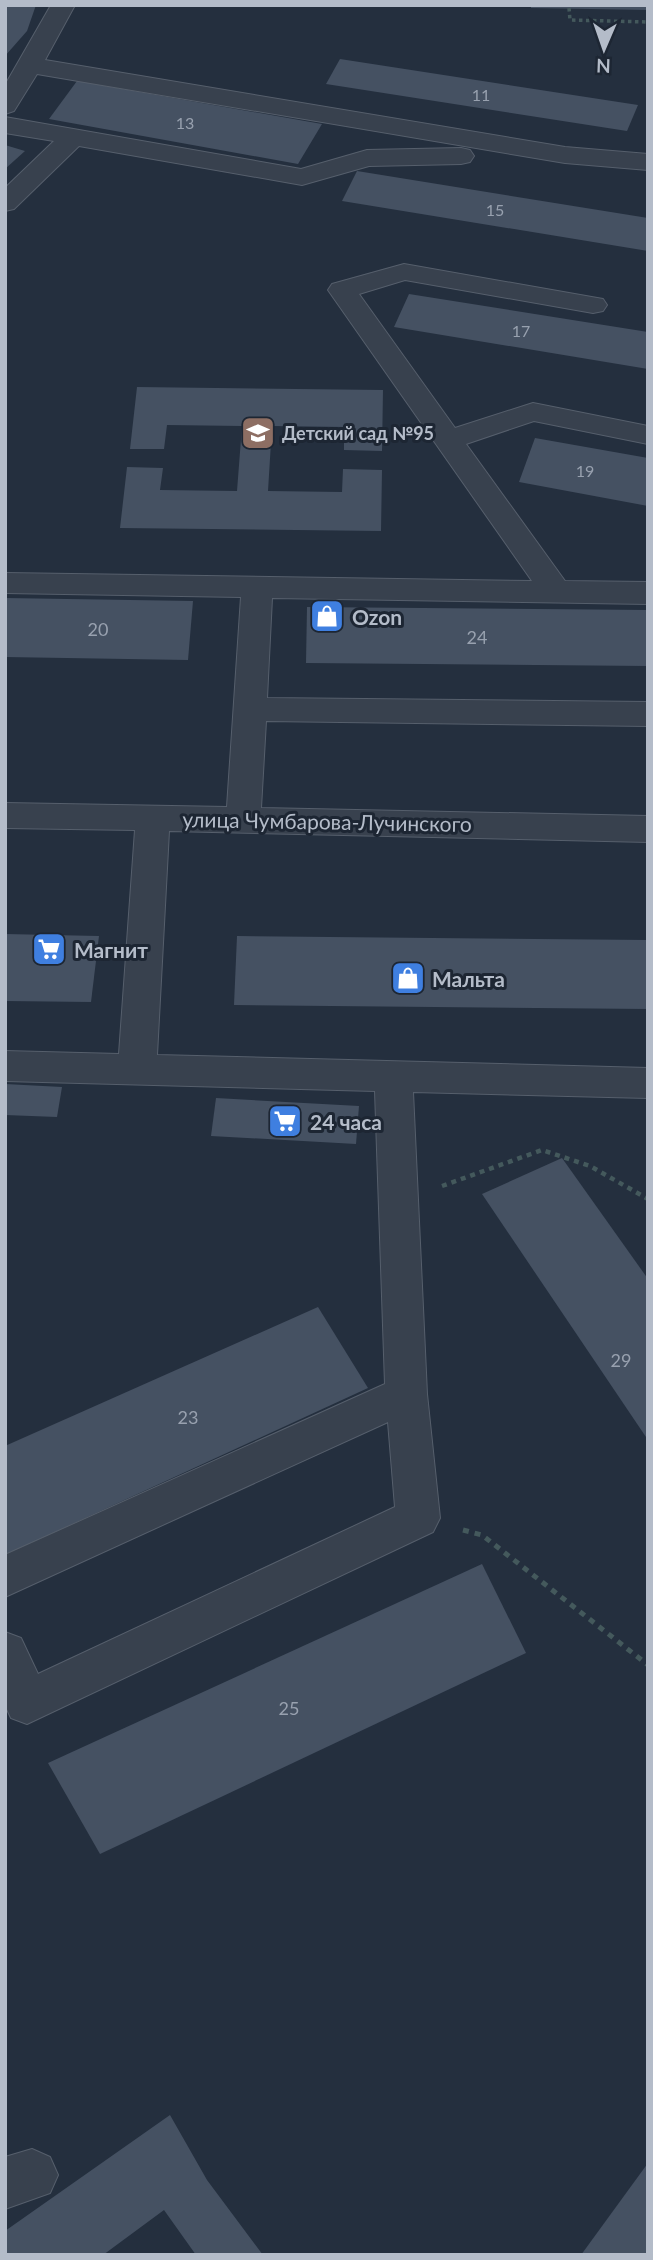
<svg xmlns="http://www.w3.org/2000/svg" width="653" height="2260" font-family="Lato,sans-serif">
<rect width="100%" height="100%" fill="#242f3e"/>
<g fill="#455162">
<polygon points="5,5 36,5 27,31 5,56"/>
<polygon points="531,5 648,5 648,10 531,8"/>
<polygon points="340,59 638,105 627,131 326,84"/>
<polygon points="77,81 322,124 298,164 49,119"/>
<polygon points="5,145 25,151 5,169"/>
<polygon points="357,171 648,218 648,251 342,201"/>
<polygon points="409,294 648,332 648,369 394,327"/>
<polygon points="137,387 383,390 382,451 344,450 344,427 272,426 268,491 342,492 343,469 382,470 381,531 120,528 127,467 163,468 160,490 237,491 242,426 167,425 164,449 130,449"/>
<polygon points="535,438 648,458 648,506 519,482"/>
<polygon points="5,598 193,601 188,660 5,657"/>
<polygon points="307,607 648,610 648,666 306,663"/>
<polygon points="5,934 99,936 91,1002 5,1001"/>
<polygon points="237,936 648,940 648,1009 234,1005"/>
<polygon points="5,1084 62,1087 57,1117 5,1115"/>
<polygon points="216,1098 359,1106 356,1144 211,1136"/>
<polygon points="562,1158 648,1279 648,1440 482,1194"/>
<polygon points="318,1307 368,1388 5,1555 5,1446"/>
<polygon points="482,1564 526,1653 100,1854 48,1763"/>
<polygon points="170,2115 207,2180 263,2255 196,2255 164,2210 103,2255 5,2255 5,2231"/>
<polygon points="648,2163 648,2255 581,2255"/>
</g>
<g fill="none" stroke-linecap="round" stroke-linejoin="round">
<g stroke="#565f6c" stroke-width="2">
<g id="minor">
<polygon points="51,5 75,5 45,60 565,147 648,154 648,170 565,163 37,74 14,111 5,114 5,85"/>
<polygon points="5,117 301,169 367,150 461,148 470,150 474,156 470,162 461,164 369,166 302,185 79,146 14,209 5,211 5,188 54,141 5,133"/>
<polygon points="404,264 603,299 607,305 603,311 593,313 405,280 359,294 455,428 533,403 648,426 648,444 534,421 466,444 565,581 648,582 648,604 272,598 267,698 648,702 648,726 266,721 261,808 648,816 648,842 169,831 157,1055 648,1068 648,1098 413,1092 427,1394 440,1518 433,1532 27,1724 11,1718 5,1705 5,1632 21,1638 38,1674 395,1507 388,1422 5,1597 5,1555 385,1384 375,1091 5,1081 5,1051 119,1054 135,830 5,828 5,803 227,807 241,597 5,593 5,573 532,581 328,290 332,284"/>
<polygon points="32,2149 50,2157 58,2175 50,2193 5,2209 5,2157"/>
</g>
</g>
<polyline stroke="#44595c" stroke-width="3.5" stroke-dasharray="3.5 3.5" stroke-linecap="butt" points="569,8 570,20 648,22"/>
<polyline stroke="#44595c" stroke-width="4.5" stroke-dasharray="5 5" stroke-linecap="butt" points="442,1186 542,1150 590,1166 648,1199"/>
<polyline stroke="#44595c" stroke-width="5" stroke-dasharray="6 6" stroke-linecap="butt" points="463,1530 482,1535 648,1665"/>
<use href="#minor" fill="#38414e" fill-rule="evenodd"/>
</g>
<defs>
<g id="school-square" transform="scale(1.75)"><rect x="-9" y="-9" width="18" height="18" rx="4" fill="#8d6e63" stroke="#1d2633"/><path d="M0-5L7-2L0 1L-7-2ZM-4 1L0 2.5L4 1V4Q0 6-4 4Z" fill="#fff"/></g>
<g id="shop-square" transform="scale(1.75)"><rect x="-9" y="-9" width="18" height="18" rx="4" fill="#3f7fe0" stroke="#1d2633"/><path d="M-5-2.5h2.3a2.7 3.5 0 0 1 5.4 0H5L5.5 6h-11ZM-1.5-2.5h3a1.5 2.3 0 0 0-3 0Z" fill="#fff"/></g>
<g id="supermarket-square" transform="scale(1.75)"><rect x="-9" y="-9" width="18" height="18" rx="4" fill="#3f7fe0" stroke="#1d2633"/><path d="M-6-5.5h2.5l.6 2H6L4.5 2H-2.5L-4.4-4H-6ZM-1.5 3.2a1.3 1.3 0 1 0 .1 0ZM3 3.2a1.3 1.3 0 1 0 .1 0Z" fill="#fff"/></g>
</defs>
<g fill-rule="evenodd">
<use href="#school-square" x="258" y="433"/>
<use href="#shop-square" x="327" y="616"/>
<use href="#supermarket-square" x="49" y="949"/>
<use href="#shop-square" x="408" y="978"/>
<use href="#supermarket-square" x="285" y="1121"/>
</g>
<g text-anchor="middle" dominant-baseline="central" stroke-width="6" stroke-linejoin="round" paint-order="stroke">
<g font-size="16" fill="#98a1af">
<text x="481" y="94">11</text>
<text x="185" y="122">13</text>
<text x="495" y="209">15</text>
<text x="521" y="330">17</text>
<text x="585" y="470">19</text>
</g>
<g font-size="18" font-weight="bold" fill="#b4bcc9" stroke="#1d2633" text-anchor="start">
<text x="282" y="433">Детский сад №95</text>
</g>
<g font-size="18" fill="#98a1af">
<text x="98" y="629">20</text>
<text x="477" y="637">24</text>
<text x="621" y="1360">29</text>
<text x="188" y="1417">23</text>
<text x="289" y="1708">25</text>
</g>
<g font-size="21" font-weight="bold" fill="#b4bcc9" stroke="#1d2633" text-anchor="start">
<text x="352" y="616">Ozon</text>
<text x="74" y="949">Магнит</text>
<text x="432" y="978">Мальта</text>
<text x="310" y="1121">24 часа</text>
</g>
<g font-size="21" fill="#b4bcc9" stroke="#1d2633">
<text transform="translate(327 821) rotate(1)">улица Чумбарова-Лучинского</text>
</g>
</g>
<rect width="653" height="2260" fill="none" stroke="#b4bcc9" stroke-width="14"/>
<g transform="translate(604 49) rotate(182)" stroke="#1d2633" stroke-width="5" paint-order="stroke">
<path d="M0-5L12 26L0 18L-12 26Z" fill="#b4bcc9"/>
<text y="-10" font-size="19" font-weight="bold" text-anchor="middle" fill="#b4bcc9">N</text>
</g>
</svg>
